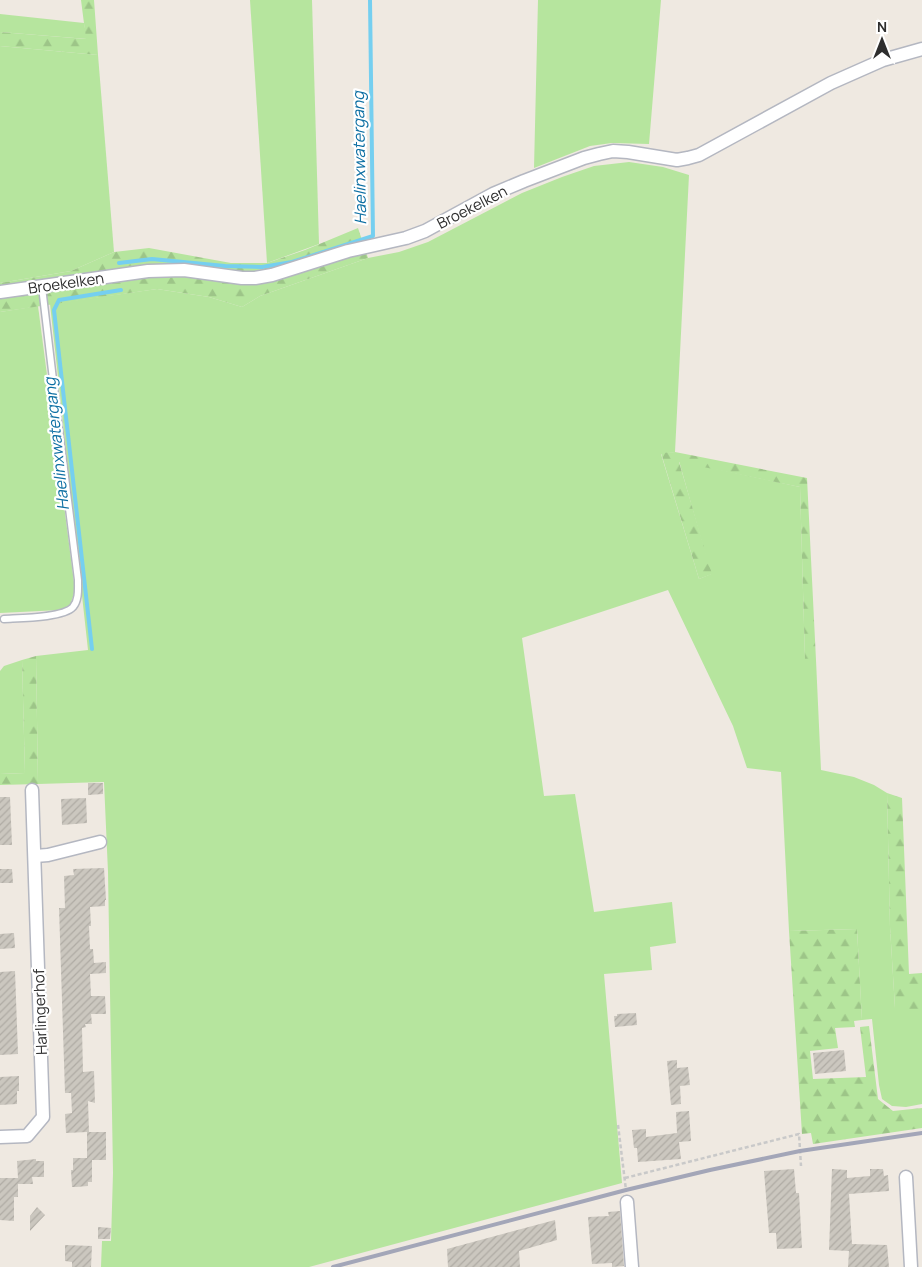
<svg xmlns="http://www.w3.org/2000/svg" width="922" height="1267" font-family="Manrope,sans-serif">
<defs>
<pattern id="forest-firs" width="22" height="20" patternUnits="userSpaceOnUse" patternTransform="scale(1.25)"><rect width="22" height="20" fill="#b6e59e"/><path d="M5 1l3.5 6h-7zM16 11l3.5 6h-7z" fill="#9dc588"/></pattern>
<pattern id="building-hatch" width="6" height="6" patternUnits="userSpaceOnUse" patternTransform="scale(1.25)"><rect width="6" height="6" fill="#cbc7bf"/><path d="M-1 1l2-2M0 6l6-6M5 7l2-2" fill="none" stroke="#afaba4"/></pattern>
</defs>
<rect width="100%" height="100%" fill="#efe9e1"/>
<g fill="#b6e59e">
<polygon points="250,0 312,0 319,244 267,263"/>
<polygon points="538,0 661,0 649,144 612,143 590,146 534,168"/>
<polygon points="0,14 84,23 87,39 0,32"/>
<polygon points="0,46 98,55 114,252 71,271 0,283"/>
<polygon points="629,162 663,167 689,175 675,452 661,454 699,579 711,574 679,461 800,487 805,659 816,660 821,770 854,777 874,785 887,793 890,927 895,1008 903,1008 904,1015 922,1015 922,1104 906,1107 892,1106 882,1099 879,1085 872,1019 862,1020 857,929 789,931 781,772 747,768 733,726 668,590 522,638 544,796 575,794 594,912 672,902 676,943 650,947 652,970 604,974 622,1183 309,1267 101,1267 102,1241 111,1241 113,1173 108,872 104,782 38,784 36,656 88,650 50,304 157,289 209,297 242,307 260,296 368,258 399,252 428,242 522,193 562,177 594,166"/>
<polygon points="38,306 74,582 74,594 70,605 60,610 0,613 0,312"/>
<polygon points="22,660 25,773 0,774 0,671 4,666"/>
</g>
<g fill="url(#forest-firs)">
<polygon points="81,0 94,0 98,55 0,46 0,32 86,39"/>
<polygon points="358,228 368,258 260,296 242,307 209,297 157,289 0,312 0,283 71,271 114,252 149,248 231,263 267,263 305,250"/>
<polygon points="675,452 807,478 816,660 805,660 800,487 679,462 712,574 699,579 661,453"/>
<polygon points="36,656 38,784 0,785 0,774 25,773 22,660"/>
<polygon points="887,793 902,798 909,974 922,973 922,1015 903,1015 903,1008 895,1008 890,927"/>
<polygon points="857,929 862,1020 854,1021 855,1027 835,1028 838,1048 810,1051 813,1079 866,1077 860,1027 869,1026 878,1099 893,1111 922,1108 922,1128 813,1144 811,1133 802,1134 789,931"/>
</g>
<g fill="none" stroke-linecap="round" stroke-linejoin="round">
<g stroke="#75cff0" stroke-width="4">
<polyline points="119,263 152,259 225,266 262,267 292,262 373,236 370,0"/>
<polyline points="92,649 54,310 59,300 121,290"/>
</g>
</g>
<g fill="url(#building-hatch)">
<polygon points="88,783 103,783 103,794 88,795"/>
<polygon points="0,797 10,797 12,845 0,845"/>
<polygon points="86,798 87,823 62,825 61,799"/>
<polygon points="104,868 106,900 105,900 105,906 90,907 91,926 89,926 90,949 93,949 94,963 106,962 106,973 90,974 91,996 105,996 106,1014 91,1014 92,1024 85,1024 86,1027 82,1028 83,1072 94,1071 95,1103 88,1101 89,1132 106,1132 106,1160 92,1160 92,1182 88,1182 88,1186 76,1187 72,1187 71,1170 73,1170 73,1158 87,1158 87,1132 66,1133 65,1114 72,1113 71,1093 65,1093 59,908 65,908 64,876 74,875 73,869"/>
<polygon points="0,869 12,869 13,883 0,883"/>
<polygon points="14,933 15,948 0,949 0,934"/>
<polygon points="15,971 18,1054 0,1055 0,972"/>
<polygon points="636,1013 637,1025 615,1027 614,1016 617,1016 617,1014"/>
<polygon points="844,1050 846,1071 815,1074 813,1053"/>
<polygon points="677,1060 677,1068 688,1067 690,1085 680,1086 681,1104 671,1105 667,1061"/>
<polygon points="19,1076 19,1091 17,1091 17,1104 0,1105 0,1077"/>
<polygon points="689,1111 691,1141 679,1142 681,1159 638,1162 637,1148 634,1148 632,1130 646,1129 646,1137 677,1133 676,1112"/>
<polygon points="36,1159 36,1161 44,1161 44,1177 32,1177 33,1184 18,1184 18,1197 14,1197 14,1221 0,1220 0,1178 18,1178 17,1161"/>
<polygon points="794,1169 796,1193 799,1193 802,1248 777,1249 776,1233 769,1233 764,1171"/>
<polygon points="832,1169 847,1170 847,1178 870,1176 870,1169 883,1169 884,1176 888,1175 889,1191 849,1194 852,1244 887,1245 889,1267 848,1267 849,1251 829,1250"/>
<polygon points="37,1207 45,1215 30,1231 30,1216"/>
<polygon points="620,1211 624,1266 612,1267 612,1263 592,1264 588,1217 609,1216 608,1212"/>
<polygon points="555,1220 557,1240 519,1251 520,1267 448,1267 447,1249"/>
<polygon points="98,1227 111,1228 110,1239 98,1239"/>
<polygon points="65,1245 92,1246 91,1267 72,1267 72,1262 65,1261"/>
</g>
<g fill="none" stroke-linecap="round" stroke-linejoin="round">
<g stroke="#b4b7c1" stroke-width="9">
<path id="lane" d="M 4,619 C 19,618 63,618 73,607 C 79,600 78,589 78,580 L 57,413 L 42,287"/>
</g>
<g stroke="#b4b7c1" stroke-width="15">
<g id="street">
<polyline points="0,292 148,271 184,270 242,278 255,278 272,275 348,251 406,238 425,231 493,194 524,181 584,158 599,154 613,151 628,152 677,160 688,158 699,155 831,83 883,60 922,49"/>
<polyline points="35,856 48,855 100,842"/>
<polyline points="0,1137 27,1136 43,1117 32,790"/>
<polyline points="906,1177 911,1267"/>
<polyline points="627,1202 632,1267"/>
</g>
</g>
<g stroke="#c9c9c9" stroke-width="2.5" stroke-dasharray="4 2.5" stroke-linecap="butt">
<polyline points="618,1125 626,1190"/>
<polyline points="625,1178 799,1134 801,1166"/>
</g>
<use href="#lane" stroke="#fff" stroke-width="6"/>
<use href="#street" stroke="#fff" stroke-width="12"/>
<polyline stroke="#a3a6b8" stroke-width="4" points="333,1267 626,1190 710,1170 800,1151 922,1133"/>
</g>
<g text-anchor="middle" dominant-baseline="central" stroke-width="4.5" stroke-linejoin="round" paint-order="stroke">
<g font-size="15" fill="#2e2e2e" stroke="#fff">
<text transform="translate(472 207) rotate(-27)">Broekelken</text>
<text transform="translate(66 283) rotate(-8)">Broekelken</text>
<text transform="translate(40 1012) rotate(-92)">Harlingerhof</text>
</g>
<g font-size="16" font-style="italic" fill="#0d6fa3" stroke="#fff">
<text transform="translate(359 158) rotate(-91)">Haelinxwatergang</text>
<text transform="translate(56 444) rotate(-96)">Haelinxwatergang</text>
</g>
</g>
<g transform="translate(882 40)" stroke="#ffffff" stroke-width="4" paint-order="stroke">
<path d="M0-4L9 19L0 12L-9 19Z" fill="#2e2e2e"/>
<text y="-8" font-size="14" font-weight="bold" text-anchor="middle" fill="#2e2e2e">N</text>
</g>
</svg>
